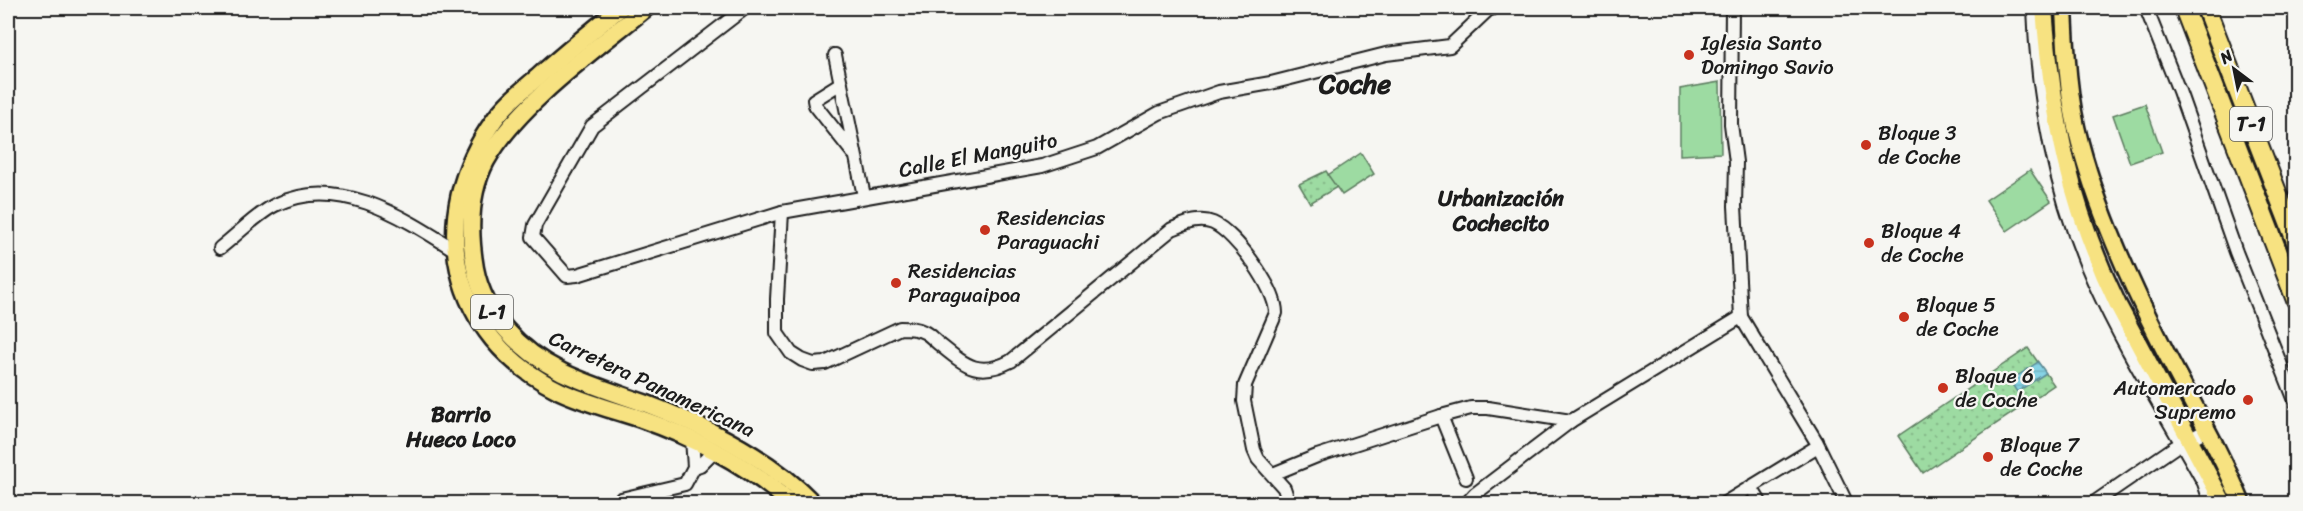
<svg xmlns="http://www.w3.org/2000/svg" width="2303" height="511" font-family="Sriracha,sans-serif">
<defs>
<pattern id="grass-dots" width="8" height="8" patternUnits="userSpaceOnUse" patternTransform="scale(1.5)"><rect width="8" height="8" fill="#9ddba2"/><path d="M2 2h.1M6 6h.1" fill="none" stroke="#87bb8b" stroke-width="1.8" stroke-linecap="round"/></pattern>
<pattern id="water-rules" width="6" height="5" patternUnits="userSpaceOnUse" patternTransform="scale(1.5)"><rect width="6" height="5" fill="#86d3e5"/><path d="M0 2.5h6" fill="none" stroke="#73b5c4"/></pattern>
</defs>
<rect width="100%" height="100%" fill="#f6f6f2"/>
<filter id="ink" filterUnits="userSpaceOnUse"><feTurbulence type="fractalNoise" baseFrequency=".0167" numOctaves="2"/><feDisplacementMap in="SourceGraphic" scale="12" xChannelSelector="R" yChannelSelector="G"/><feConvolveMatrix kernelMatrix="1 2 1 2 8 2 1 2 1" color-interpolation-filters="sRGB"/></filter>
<g filter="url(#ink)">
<g fill="url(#grass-dots)" stroke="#5c7c5f" stroke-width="1.5">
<polygon points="1326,171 1337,187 1310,203 1299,184"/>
<polygon points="2028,348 2054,385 1923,473 1898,436"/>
</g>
<g fill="#9ddba2" stroke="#5c7c5f" stroke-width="1.5">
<polygon points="1720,82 1721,153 1680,155 1680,89"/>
<polygon points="2145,104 2162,152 2130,163 2113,115"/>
<polygon points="1361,153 1374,174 1342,195 1328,175"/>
<polygon points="2030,170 2051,201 2007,231 1986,200"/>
</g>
<polygon fill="url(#water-rules)" stroke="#5c8a95" stroke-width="1.5" points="2038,362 2046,373 2017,392 2010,381"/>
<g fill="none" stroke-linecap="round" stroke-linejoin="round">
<g stroke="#1c1c1c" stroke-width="16">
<g id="minor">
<polyline points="745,8 592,126 535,225 533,237 567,276 577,275 782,212 1042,166 1097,148 1159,113 1219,92 1271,83 1386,54 1450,46 1488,10 1494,8"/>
<polyline points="1732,8 1731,124 1736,162 1735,206 1741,317 1816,441 1847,504"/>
<path d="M 2034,8 C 2037,100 2056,198 2094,282 C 2125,351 2167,416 2204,483 L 2211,504"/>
<polyline points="2146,8 2179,91 2236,252 2296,403"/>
<polyline points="835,55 864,196"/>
<polyline points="841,83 814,100 815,105 853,153"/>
<path d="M 782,212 L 777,299 L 777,333 L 791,353 L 802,360 L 813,364 L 825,363 L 900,328 C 908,328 917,328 924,332 C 929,334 934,340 939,344 C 965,365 978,378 1011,361 L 1172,229 C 1185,224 1199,217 1213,223 C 1236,233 1276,289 1276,313 L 1245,385 L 1244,401 L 1254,450 L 1258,459 L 1284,488 L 1286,494 L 1285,504"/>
<path d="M 220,248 C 237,235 257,214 275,205 C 338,174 403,217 455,250"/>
<polyline points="1441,416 1466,478"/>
<polyline points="694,467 700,465 714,451"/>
<polyline points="1273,474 1317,456 1441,416 1471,408 1488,408 1571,421"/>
<polyline points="1751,487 1761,504"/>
<polyline points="621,499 685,484 694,467 692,439"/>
<polyline points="1466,504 1475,494 1571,421 1741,317"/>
<polyline points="1723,504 1818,446"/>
<polyline points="2092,504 2175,447 2207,430"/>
</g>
</g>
<g stroke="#1c1c1c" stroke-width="21">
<g id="major">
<path d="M 620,8 C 593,30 566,52 540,75 C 524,89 507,102 495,119 C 424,217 449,337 560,391 C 586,403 614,410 641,419 C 695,438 749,465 791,504"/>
<path d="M 646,8 C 596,49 517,105 486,161 C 469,193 469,233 475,268 C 484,315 520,351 562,372 C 589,385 619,394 647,404 C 705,426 770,458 814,504"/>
<path d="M 2044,8 C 2052,116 2070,206 2118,305 L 2224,504"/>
<path d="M 2064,8 C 2066,53 2068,99 2080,143 C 2098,211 2128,278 2160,341 C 2187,395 2219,447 2242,504"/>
</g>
</g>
<g stroke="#1c1c1c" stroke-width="22">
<g id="highway">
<polyline points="2184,8 2296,300"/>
<polyline points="2206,8 2296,241"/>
</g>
</g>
<use href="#minor" stroke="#f6f6f2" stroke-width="12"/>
<use href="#major" stroke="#f7e281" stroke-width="16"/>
<use href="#highway" stroke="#f7e281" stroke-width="18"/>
</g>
</g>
<g fill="#c8321e" stroke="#f6f6f2" stroke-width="2">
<circle cx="1689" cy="55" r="6"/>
<circle cx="1866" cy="145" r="6"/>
<circle cx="985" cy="230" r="6"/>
<circle cx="1869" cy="243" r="6"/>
<circle cx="896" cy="283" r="6"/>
<circle cx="1904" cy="317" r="6"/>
<circle cx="1943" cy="388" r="6"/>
<circle cx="2248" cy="400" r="6"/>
<circle cx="1988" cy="457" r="6"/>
</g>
<g text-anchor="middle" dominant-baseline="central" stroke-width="4.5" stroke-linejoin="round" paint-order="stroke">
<g fill="#f6f6f2" stroke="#5d5d5c" stroke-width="1.5">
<rect x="2230" y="107" width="42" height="34" rx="4.5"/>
<rect x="471" y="295" width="42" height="34" rx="4.5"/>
</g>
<g font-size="20" font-weight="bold" fill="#1c1c1c">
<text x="2251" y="124">T-1</text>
<text x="492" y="312">L-1</text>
</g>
<g font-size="21" fill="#1c1c1c" stroke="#f6f6f2" text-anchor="start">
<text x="1701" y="43">Iglesia Santo<tspan x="1701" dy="24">Domingo Savio</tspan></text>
<text x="1878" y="133">Bloque 3<tspan x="1878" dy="24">de Coche</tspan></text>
<text x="997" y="218">Residencias<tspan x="997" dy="24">Paraguachi</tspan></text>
<text x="1881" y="231">Bloque 4<tspan x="1881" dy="24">de Coche</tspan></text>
<text x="908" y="271">Residencias<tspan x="908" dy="24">Paraguaipoa</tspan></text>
<text x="1916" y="305">Bloque 5<tspan x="1916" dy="24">de Coche</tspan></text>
<text x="1955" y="376">Bloque 6<tspan x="1955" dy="24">de Coche</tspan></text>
<text x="2236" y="388" text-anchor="end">Automercado<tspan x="2236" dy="24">Supremo</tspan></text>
<text x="2000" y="445">Bloque 7<tspan x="2000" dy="24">de Coche</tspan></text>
</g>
<g font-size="21" fill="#1c1c1c" stroke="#f6f6f2">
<text transform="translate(978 155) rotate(-11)">Calle El Manguito</text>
<text transform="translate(652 384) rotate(25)">Carretera Panamericana</text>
</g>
<g font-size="22" font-weight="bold" fill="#1c1c1c" stroke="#f6f6f2">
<text x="1501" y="198">Urbanización<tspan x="1501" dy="25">Cochecito</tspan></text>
<text x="461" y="414">Barrio<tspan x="461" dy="25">Hueco Loco</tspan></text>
</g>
<g font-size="27" font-weight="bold" fill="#1c1c1c" stroke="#f6f6f2">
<text x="1355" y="84">Coche</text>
</g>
</g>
<rect width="2303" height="511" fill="none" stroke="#f6f6f2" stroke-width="30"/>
<rect x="15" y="15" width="2273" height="481" fill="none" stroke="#1c1c1c" stroke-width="2" filter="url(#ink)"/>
<g transform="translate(2234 69) rotate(328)" stroke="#f6f6f2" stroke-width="4.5" paint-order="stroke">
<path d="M0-4.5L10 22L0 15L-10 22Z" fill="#1c1c1c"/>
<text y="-9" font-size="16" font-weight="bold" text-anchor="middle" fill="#1c1c1c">N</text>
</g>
</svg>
